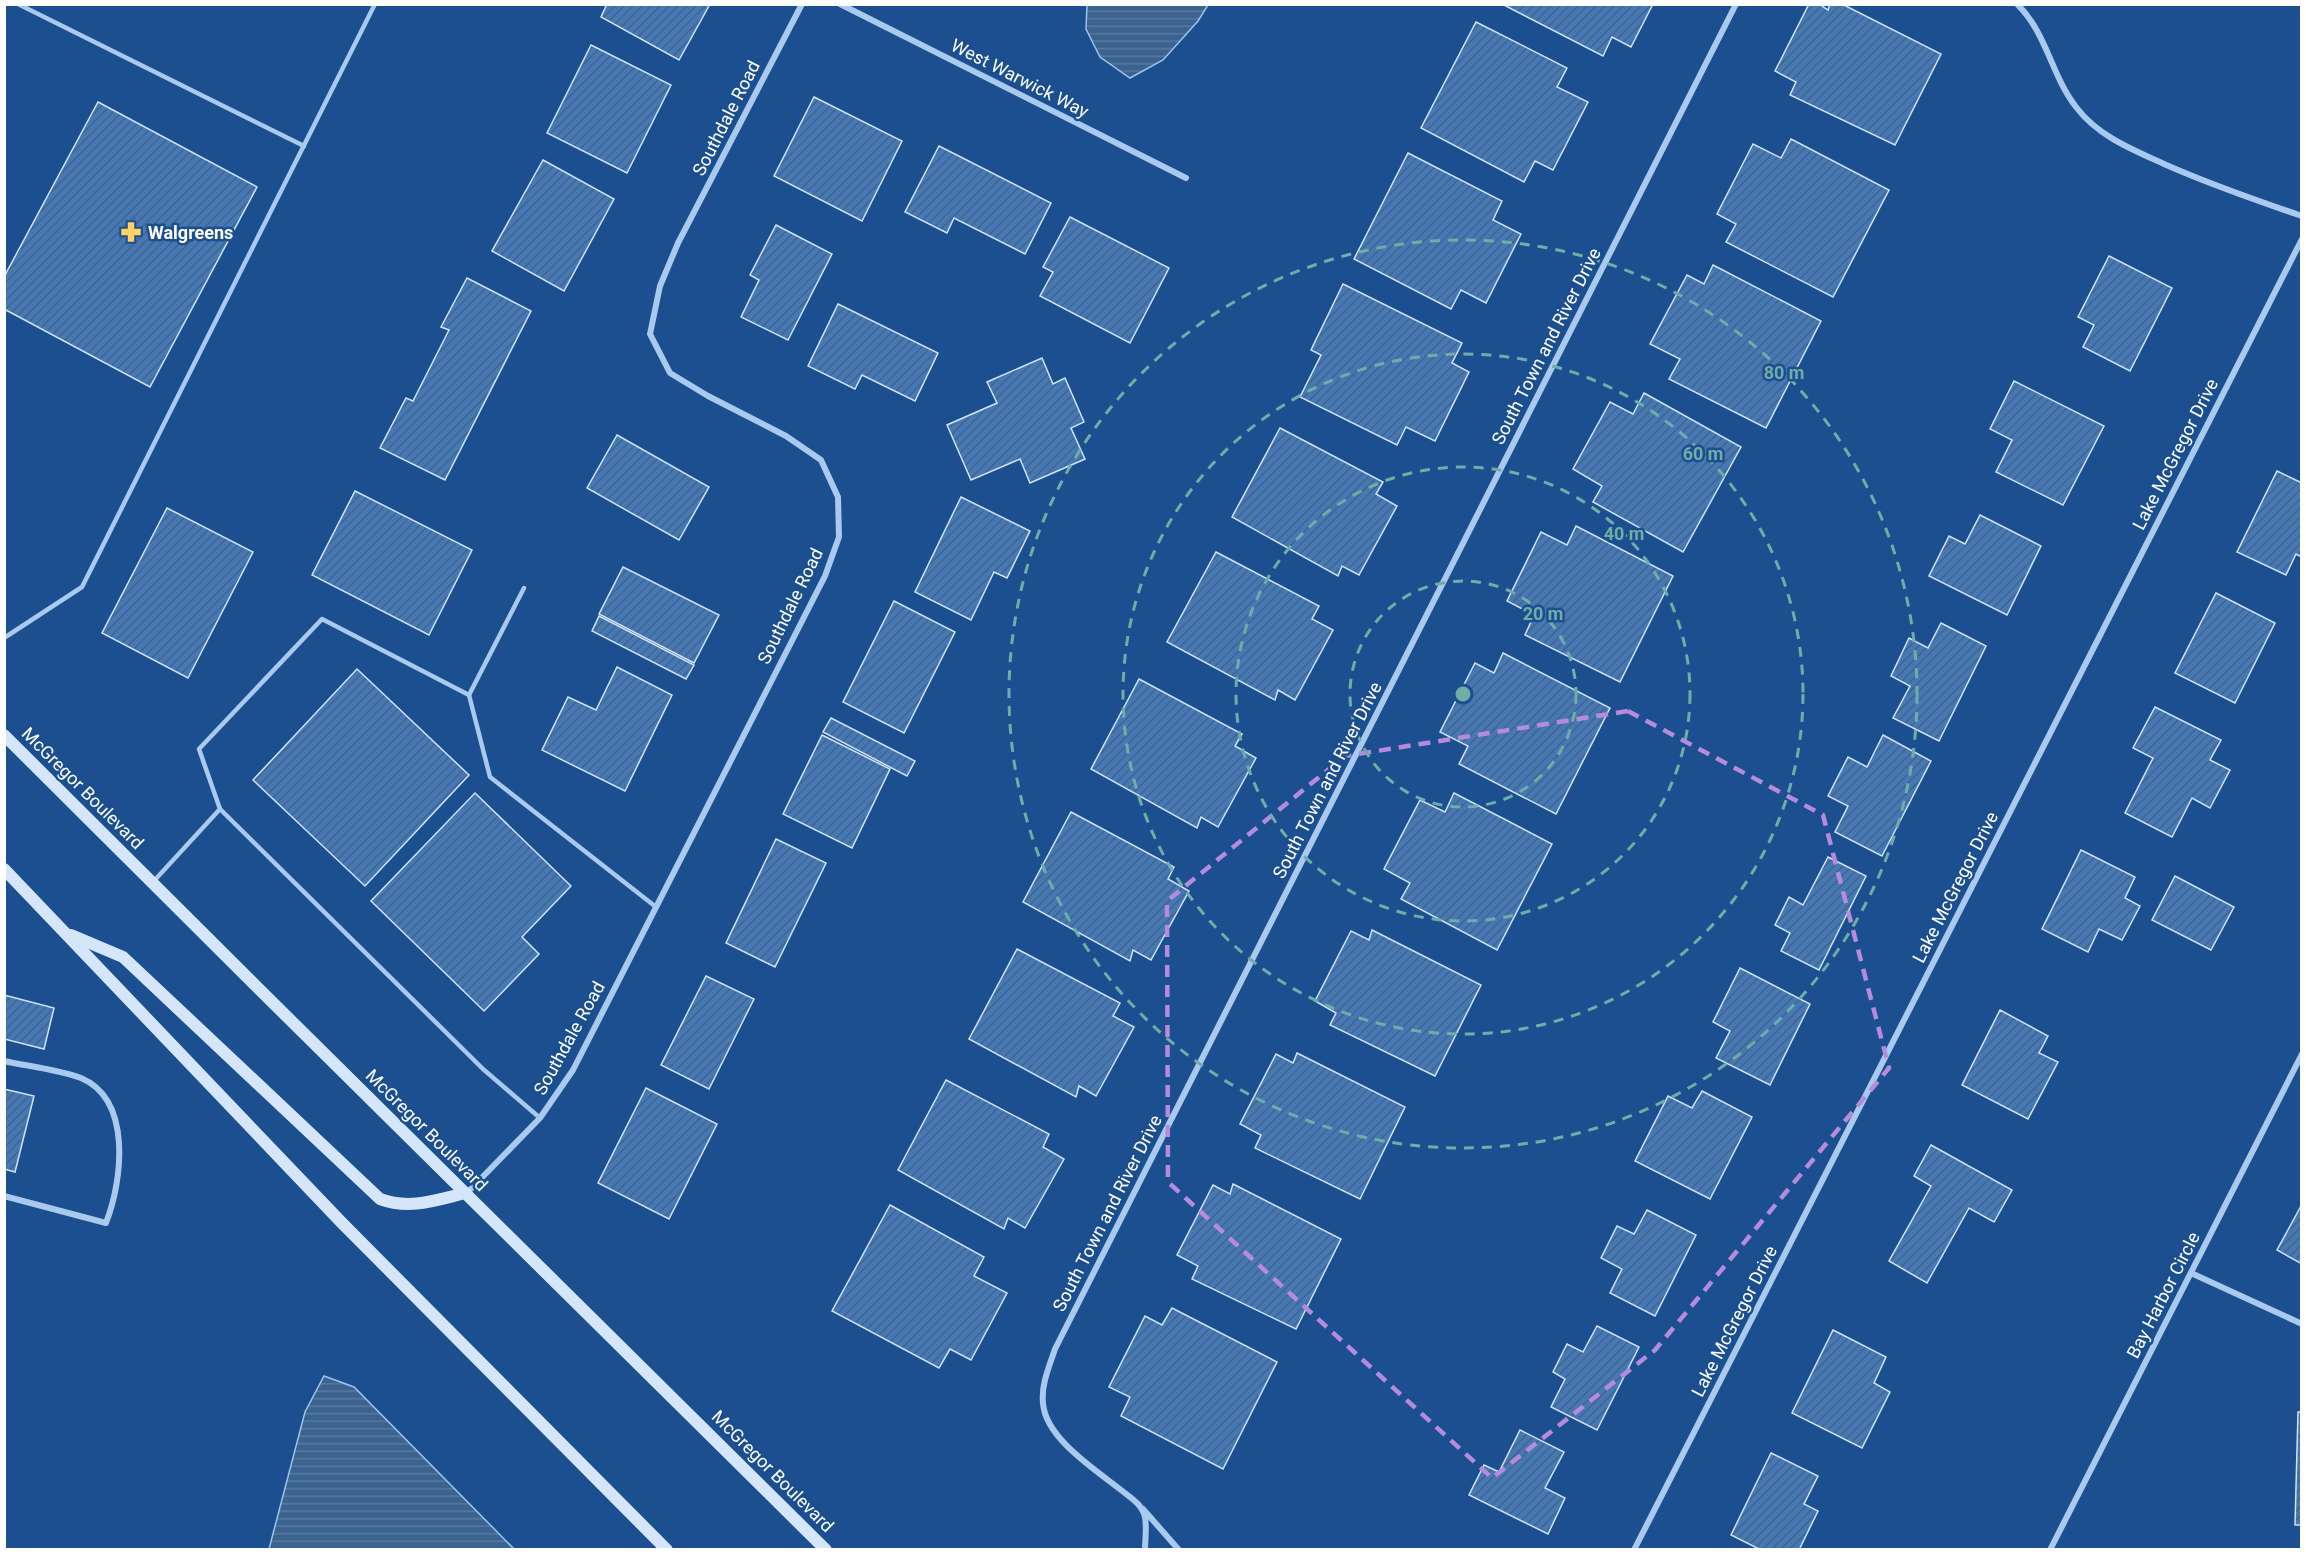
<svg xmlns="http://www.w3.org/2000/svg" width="2306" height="1554" font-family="Roboto,sans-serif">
<defs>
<pattern id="water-rules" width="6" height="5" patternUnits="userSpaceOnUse" patternTransform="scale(1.5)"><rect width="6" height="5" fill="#3c6290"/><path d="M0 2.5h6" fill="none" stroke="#597aa1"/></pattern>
<pattern id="building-hatch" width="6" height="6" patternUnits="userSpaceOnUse" patternTransform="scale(1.5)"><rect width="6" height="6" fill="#4478b7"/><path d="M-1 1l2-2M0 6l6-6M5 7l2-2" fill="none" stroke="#486282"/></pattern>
</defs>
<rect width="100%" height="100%" fill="#1b4f8f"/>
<g fill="url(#water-rules)" stroke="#9cc4f0" stroke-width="1.5">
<polygon points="1087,5 1087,4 1208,5 1198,21 1163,60 1130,78 1100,57 1086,29"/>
<polygon points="324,1376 354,1387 514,1549 269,1549 305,1412"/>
</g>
<g fill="url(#building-hatch)" stroke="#cfe3fa" stroke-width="1.5">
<polygon points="607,4 710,4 679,60 601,17"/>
<polygon points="1502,4 1653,4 1631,47 1612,37 1603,56"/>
<polygon points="1809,4 1819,4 1828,10 1830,4 1842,4 1941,54 1895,145 1790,95 1796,82 1775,71"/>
<polygon points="1476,22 1567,68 1557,87 1588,102 1553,170 1535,161 1524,182 1421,128"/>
<polygon points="591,45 671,85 627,173 547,133"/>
<polygon points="814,97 902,141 862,221 774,176"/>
<polygon points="98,102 257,187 150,387 4,309 4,277"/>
<polygon points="1791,139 1889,190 1833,297 1726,242 1736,224 1717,214 1753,144 1781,158"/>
<polygon points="939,146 1051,203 1025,254 954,218 947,233 905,212"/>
<polygon points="1408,153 1502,201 1493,220 1521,234 1486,303 1461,290 1451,309 1354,259"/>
<polygon points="543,160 614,199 564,291 492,251"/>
<polygon points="1070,217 1169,268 1130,343 1040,296 1053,272 1043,267"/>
<polygon points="776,225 832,254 788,340 741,317 759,280 750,275"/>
<polygon points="2109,256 2172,288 2130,371 2083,347 2094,325 2078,317"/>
<polygon points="1713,265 1821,321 1766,428 1669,379 1680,359 1650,344 1687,275 1704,284"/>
<polygon points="467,278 531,311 445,480 380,448 406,398 413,401 449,330 441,327"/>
<polygon points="1343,284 1462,343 1452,363 1469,372 1435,441 1406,427 1397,445 1300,397 1321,355 1311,350"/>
<polygon points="838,304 938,353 915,401 862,375 855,389 808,366"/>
<polygon points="1042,358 1053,384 1065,378 1084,422 1071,428 1085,459 1030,483 1020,459 971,480 947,425 997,403 987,382"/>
<polygon points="2014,381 2104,426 2063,505 1996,472 2012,440 1990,429"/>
<polygon points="1644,393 1741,447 1683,552 1593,502 1602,486 1573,469 1610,402 1633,414"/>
<polygon points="1280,428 1383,482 1376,494 1397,506 1359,575 1342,566 1338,576 1232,517"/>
<polygon points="617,435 709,487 679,540 587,488"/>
<polygon points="2277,471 2302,483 2302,557 2296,554 2286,575 2237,552"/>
<polygon points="355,491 472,550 429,635 312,575"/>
<polygon points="961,497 1030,531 1007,578 994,572 971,620 915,592"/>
<polygon points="167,508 253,552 188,678 102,633"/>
<polygon points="1980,515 2041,546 2007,615 1929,576 1949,536 1965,544"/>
<polygon points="1576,526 1673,576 1620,682 1525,635 1534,615 1507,601 1541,532 1567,545"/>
<polygon points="1216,552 1319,606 1312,619 1333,630 1295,700 1278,690 1275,700 1167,642"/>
<polygon points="623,567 719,615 694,663 599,614"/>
<polygon points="2216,593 2275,623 2235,703 2175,673"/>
<polygon points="894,601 955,632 904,733 843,702"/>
<polygon points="599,616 694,665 686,679 592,631"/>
<polygon points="1941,623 1986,646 1939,741 1893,718 1910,686 1891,676 1909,638 1928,648"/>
<polygon points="1503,653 1610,708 1556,814 1459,764 1468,746 1440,732 1475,663 1494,673"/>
<polygon points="617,667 672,695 625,791 542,750 568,697 596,710"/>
<polygon points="357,669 469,775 365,886 253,780"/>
<polygon points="1139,679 1242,734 1235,746 1256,758 1218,827 1201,817 1197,828 1091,769"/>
<polygon points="2155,707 2221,740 2210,760 2230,770 2210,808 2192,798 2172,837 2125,813 2153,758 2133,748"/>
<polygon points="831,718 915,761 907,776 823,732"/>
<polygon points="822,735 890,769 852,848 783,814"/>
<polygon points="1883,735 1931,761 1882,856 1835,832 1848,806 1828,796 1848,757 1867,767"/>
<polygon points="475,793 571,886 522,937 539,954 484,1011 371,901"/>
<polygon points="1454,793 1552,844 1497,950 1401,899 1410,883 1384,869 1420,800 1445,812"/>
<polygon points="1071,812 1174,867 1168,879 1189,891 1151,960 1133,950 1130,961 1023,902"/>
<polygon points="776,839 826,863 775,967 726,943"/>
<polygon points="2081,850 2135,877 2125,898 2140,906 2122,940 2099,929 2088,952 2042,929"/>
<polygon points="1828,857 1866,876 1819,970 1781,951 1790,933 1775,925 1789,897 1803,905"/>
<polygon points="2175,876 2234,907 2211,950 2152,920"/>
<polygon points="1372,930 1481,985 1435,1076 1330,1025 1336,1013 1315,1001 1351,931 1369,940"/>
<polygon points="1017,949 1120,1003 1113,1016 1134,1027 1096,1096 1079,1086 1076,1097 969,1039"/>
<polygon points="1740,968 1810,1004 1770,1085 1716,1058 1730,1031 1713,1022"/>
<polygon points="706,976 754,999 709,1089 661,1065"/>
<polygon points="4,995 54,1008 44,1049 4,1039"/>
<polygon points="2000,1010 2048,1036 2039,1053 2058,1062 2028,1119 1962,1085"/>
<polygon points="1297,1053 1405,1107 1360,1199 1255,1148 1261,1135 1240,1124 1276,1054 1293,1063"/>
<polygon points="946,1080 1049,1134 1043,1147 1064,1159 1025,1228 1008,1218 1004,1229 898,1170"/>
<polygon points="646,1088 717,1124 669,1219 598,1183"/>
<polygon points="4,1089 34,1096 15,1172 4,1169"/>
<polygon points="1702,1091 1752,1117 1710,1199 1635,1161 1668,1096 1692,1108"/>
<polygon points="1931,1145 2012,1190 1994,1222 1969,1208 1927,1283 1889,1261 1931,1186 1914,1176"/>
<polygon points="1233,1184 1341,1239 1296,1329 1192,1279 1198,1266 1177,1255 1213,1185 1230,1194"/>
<polygon points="890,1205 984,1257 974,1276 1007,1293 971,1360 950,1349 939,1368 832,1311"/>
<polygon points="2301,1206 2302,1206 2302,1264 2277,1250"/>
<polygon points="1647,1210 1696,1235 1655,1316 1610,1293 1622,1269 1601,1258 1617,1226 1634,1234"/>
<polygon points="1172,1308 1277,1362 1223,1469 1121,1416 1130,1397 1109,1387 1145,1316 1162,1325"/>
<polygon points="1597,1326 1639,1347 1597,1430 1551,1407 1565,1379 1553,1372 1567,1344 1583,1352"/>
<polygon points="1833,1330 1886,1357 1874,1383 1890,1392 1862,1448 1792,1413"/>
<polygon points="2298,1412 2302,1412 2302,1525 2295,1525"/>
<polygon points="1520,1430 1564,1452 1545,1488 1565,1498 1548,1534 1469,1495 1484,1465 1499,1472"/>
<polygon points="1771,1453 1818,1476 1804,1504 1818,1511 1799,1550 1761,1550 1731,1535"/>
</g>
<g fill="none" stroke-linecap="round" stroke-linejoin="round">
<g stroke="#a9c9ee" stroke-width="4.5">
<polyline points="18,4 304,146"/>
<polyline points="4,638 82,587 375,4"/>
<polyline points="469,695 524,588"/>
<polyline points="153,882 220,809"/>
<polyline points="540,1118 483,1069 220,809 199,749 322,619 469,695 490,777 656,907"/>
</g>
<g stroke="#a9c9ee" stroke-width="6">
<polyline points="840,4 1186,178"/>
<path d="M 2017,4 C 2047,33 2051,75 2076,107 C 2098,136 2131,149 2164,164 C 2209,184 2255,200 2302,216"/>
<path d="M 4,1061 C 27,1066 60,1070 81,1078 C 133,1100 122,1182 106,1223 L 4,1196"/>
<polyline points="467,1193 540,1118 573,1070 825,576 839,537 838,497 821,460 786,436 708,396 670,373 650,334 660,286 678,243 802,4"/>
<polyline points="2191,1273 2302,1324"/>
<polyline points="1143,1509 1179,1550"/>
<path d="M 1145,1550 C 1145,1540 1147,1527 1145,1517 C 1142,1504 1131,1498 1121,1490 C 1096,1470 1045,1438 1043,1403 C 1041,1385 1049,1367 1055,1349 L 1736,4"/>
<polyline points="1634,1550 2302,239"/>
<polyline points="2050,1550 2302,1054"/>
</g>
<g stroke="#d6e6fa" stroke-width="12">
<polyline points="4,735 257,987 826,1550"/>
<polyline points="4,869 342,1223 667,1550"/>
<path d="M 71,935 L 123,957 L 380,1199 C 410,1210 436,1200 466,1193"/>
</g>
</g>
<path fill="none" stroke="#b68bdc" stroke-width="4.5" stroke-dasharray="12 8" stroke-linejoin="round" d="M 1628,711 L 1823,815 L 1889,1068 L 1655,1350 L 1492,1478 L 1168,1182 L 1167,901 L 1345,756 Z"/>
<g fill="none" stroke="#6fada8" stroke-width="3" stroke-dasharray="10 8">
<circle cx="1463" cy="694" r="113"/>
<circle cx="1463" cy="694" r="227"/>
<circle cx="1463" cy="694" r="340"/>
<circle cx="1463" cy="694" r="454"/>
</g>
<defs>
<g id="pharmacy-bare" transform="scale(1.62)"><path d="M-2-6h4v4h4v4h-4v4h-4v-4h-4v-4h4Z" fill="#ffd166" stroke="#1b4f8f" stroke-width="2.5" paint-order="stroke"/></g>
</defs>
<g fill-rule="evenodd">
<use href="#pharmacy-bare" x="131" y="232"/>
</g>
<g text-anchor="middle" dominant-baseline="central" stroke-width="5" stroke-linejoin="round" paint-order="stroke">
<g font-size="18" fill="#fff" stroke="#1b4f8f">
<text transform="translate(1020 78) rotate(27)">West Warwick Way</text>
<text transform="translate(726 118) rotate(-63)">Southdale Road</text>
<text transform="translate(1546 346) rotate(-63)">South Town and River Drive</text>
<text transform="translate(2175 454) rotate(-63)">Lake McGregor Drive</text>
<text transform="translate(790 606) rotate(-64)">Southdale Road</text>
<text transform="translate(1327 780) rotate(-63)">South Town and River Drive</text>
<text transform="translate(83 788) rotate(45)">McGregor Boulevard</text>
<text transform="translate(1955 887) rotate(-63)">Lake McGregor Drive</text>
<text transform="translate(569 1038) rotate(-61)">Southdale Road</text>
<text transform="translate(427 1130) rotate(45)">McGregor Boulevard</text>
<text transform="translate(1107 1213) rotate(-63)">South Town and River Drive</text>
<text transform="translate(2163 1295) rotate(-63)">Bay Harbor Circle</text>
<text transform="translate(1734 1321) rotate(-63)">Lake McGregor Drive</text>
<text transform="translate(773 1471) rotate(45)">McGregor Boulevard</text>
</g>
<g font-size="18" font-weight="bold" fill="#fff" stroke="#1b4f8f" text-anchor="start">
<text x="148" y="232">Walgreens</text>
</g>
</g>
<circle cx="1463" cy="694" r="9" fill="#6fada8" stroke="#1b4f8f" stroke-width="3"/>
<g font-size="18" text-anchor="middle" font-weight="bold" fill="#6fada8" stroke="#1b4f8f" stroke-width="5" stroke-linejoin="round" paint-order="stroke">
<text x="1784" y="379">80 m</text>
<text x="1703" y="460">60 m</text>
<text x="1624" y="540">40 m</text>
<text x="1543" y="620">20 m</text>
</g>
<rect width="2306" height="1554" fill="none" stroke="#ffffff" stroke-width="12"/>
</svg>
